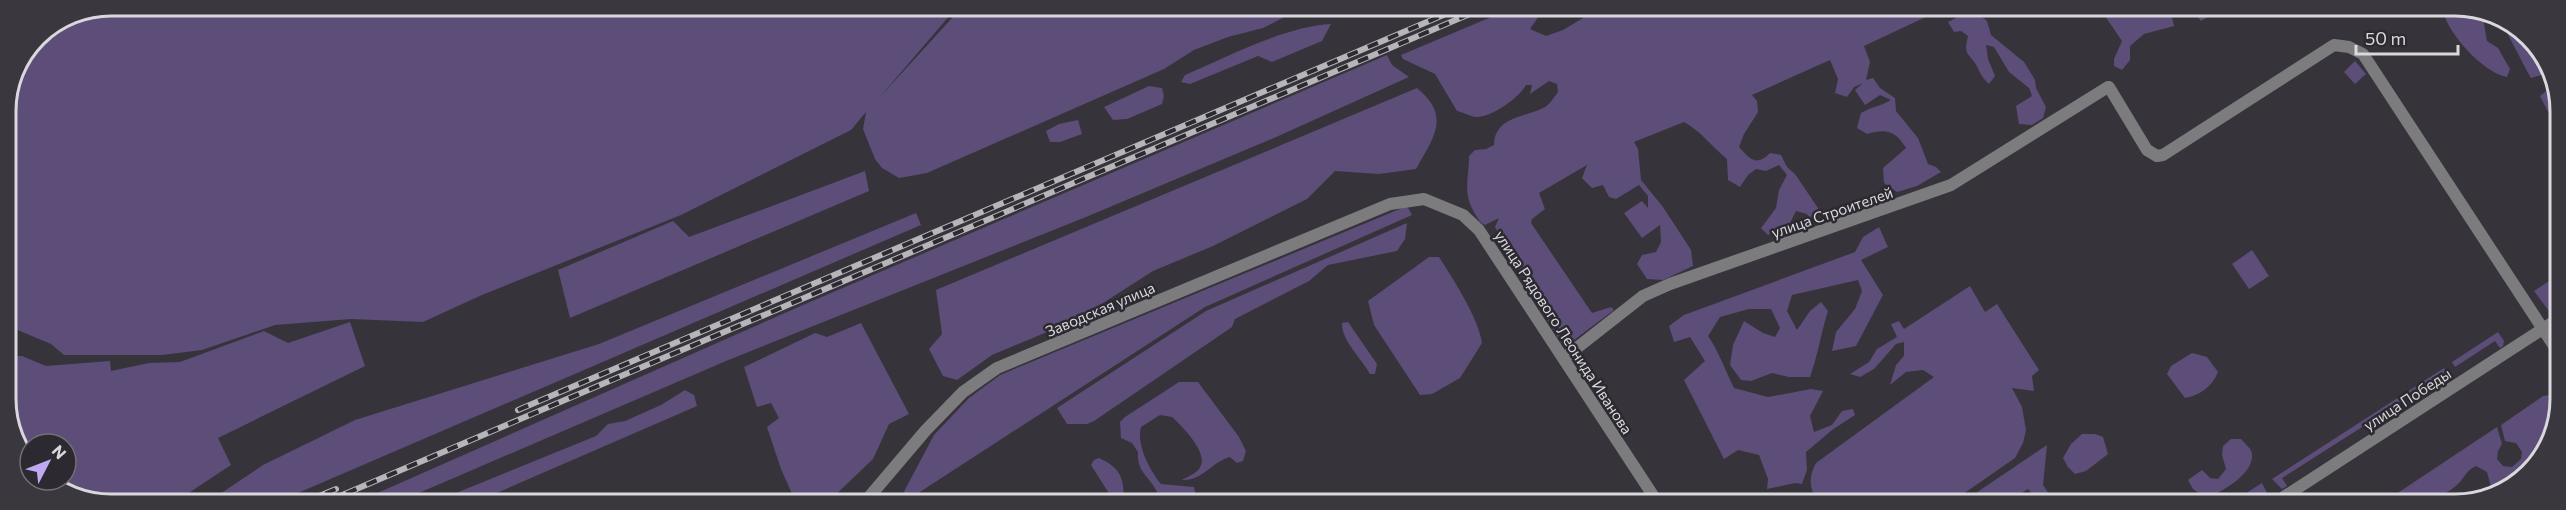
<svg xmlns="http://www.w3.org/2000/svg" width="2566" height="510" font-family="Commissioner,sans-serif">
<rect width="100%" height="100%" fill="#36343a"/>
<g fill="#5c4d79">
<polygon points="112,6 957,7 879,98 962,7 1304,7 1263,28 1228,37 1194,50 1164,69 927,173 899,178 882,168 875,159 863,129 866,112 851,130 681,215 482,295 423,322 351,319 275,325 202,350 162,355 64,355 51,344 8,326 6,105 37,37 72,14"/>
<path d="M 1515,7 L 1554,7 L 1541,13 L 1530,29 L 1546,36 L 1563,30 L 1583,18 L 1580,7 L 1945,8 L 1864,46 L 1870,62 L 1866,80 L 1873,78 L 1880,88 L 1895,98 L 1896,111 L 1918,138 L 1928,164 L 1936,167 L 1941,172 L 1917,186 L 1897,192 L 1884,183 L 1883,168 L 1906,148 C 1896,131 1886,128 1867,134 L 1857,128 L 1861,113 C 1871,107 1881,106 1891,100 L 1880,95 L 1865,105 L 1855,90 L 1863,83 L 1854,87 L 1847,97 L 1835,93 L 1838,79 L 1830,60 L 1752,95 L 1757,101 L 1758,112 L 1744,134 L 1739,147 C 1750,159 1756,167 1770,153 L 1781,155 L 1787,167 L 1795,174 L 1820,211 L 1812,221 L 1807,214 L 1796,211 L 1790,223 L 1768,235 L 1761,228 L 1776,208 L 1779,190 L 1787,175 L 1779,165 L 1766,171 L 1756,169 L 1748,175 L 1740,187 L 1728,180 L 1727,159 C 1712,147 1701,131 1684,122 L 1634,142 L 1638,149 L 1641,180 L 1663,207 L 1691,250 L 1693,266 L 1663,280 L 1647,279 L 1637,264 L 1642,255 L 1656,252 L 1661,242 L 1660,225 L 1642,238 L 1624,213 L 1642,201 L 1648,208 L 1648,196 L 1639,185 L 1616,199 L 1609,197 L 1603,185 L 1592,188 L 1582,178 L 1587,165 L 1539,193 L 1545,209 L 1532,219 L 1531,223 L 1592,313 L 1611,307 L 1614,310 L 1570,343 L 1561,343 L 1495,227 L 1499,218 L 1485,225 C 1479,222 1479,220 1475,214 C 1462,192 1469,181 1469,156 L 1475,150 L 1486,149 L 1494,145 C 1495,116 1525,118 1545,107 C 1550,104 1554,97 1558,92 L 1557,84 L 1549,81 L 1530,94 L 1532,85 L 1526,85 C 1519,98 1491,118 1475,117 C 1469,116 1463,112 1457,111 L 1435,74 L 1403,59 L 1401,55 Z"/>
<path d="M 1975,8 L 1976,12 L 1987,21 L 1991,35 L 2024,62 L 2035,80 L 2036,88 L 2046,107 L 2043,118 L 2032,125 L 2019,124 L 2016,106 L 2032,96 L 2029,88 L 2009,72 L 1994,47 L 1986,45 L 1988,59 L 1995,76 L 1989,84 C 1979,74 1981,73 1975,63 C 1966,51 1964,53 1968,36 L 1961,31 L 1954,32 L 1948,22 Z"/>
<polygon points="2065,8 2170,8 2174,26 2144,34 2130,46 2130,60 2122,70 2114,66 2114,59 2122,41 2105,16 2069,13"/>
<polygon points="2198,8 2223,8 2201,21 2198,17"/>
<path d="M 2442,8 L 2474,8 L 2482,12 L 2487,41 L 2498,48 L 2510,69 L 2507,77 C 2482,72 2447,33 2442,8 Z"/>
<polygon points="2502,23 2527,36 2542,65 2541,75 2531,78 2528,73"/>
<path d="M 1331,24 L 1322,41 L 1272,62 L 1258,56 L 1190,84 L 1181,82 L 1185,75 C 1227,57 1286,26 1331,24 Z"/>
<polygon points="1387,55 1392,65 1409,77 1274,138 1086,217 726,361 398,502 357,502 796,308"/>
<polygon points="2355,61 2366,74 2355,84 2344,72"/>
<polygon points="1149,86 1162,88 1164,96 1162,104 1127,119 1113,120 1104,107"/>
<path d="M 1417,88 C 1452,117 1433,138 1416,169 L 1379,174 L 1335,171 L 1307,199 L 1213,246 L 1153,271 L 1078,319 L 992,355 L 957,380 L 943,376 L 929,349 L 942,334 L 936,290 Z"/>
<polygon points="2546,91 2552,91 2558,94 2558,131 2540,96"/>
<polygon points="1078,120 1082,134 1060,142 1050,142 1046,131 1059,124"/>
<polygon points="865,171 869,191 570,318 558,270 673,221 689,237"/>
<polygon points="1407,206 1412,215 1205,307 903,503 898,503 934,435 969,398 1000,375"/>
<polygon points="916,213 921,225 277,502 208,502 263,465 355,420 599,344"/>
<polygon points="1407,223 1405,239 1397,251 1328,265 1309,281 1235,319 1232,327 1094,421 1087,424 1067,424 1057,408 1206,311"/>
<path d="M 1879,227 L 1888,247 L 1861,260 L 1883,295 L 1856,346 L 1832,351 L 1836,332 L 1855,309 L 1862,291 L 1858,280 L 1792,295 L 1787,311 L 1797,330 L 1810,311 L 1821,302 L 1828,311 C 1821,333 1818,355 1810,377 L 1789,377 L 1772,373 L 1751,381 L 1741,380 L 1730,365 L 1733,345 L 1744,321 L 1763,333 L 1775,337 L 1780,328 L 1771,309 L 1749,309 L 1720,317 L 1708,336 C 1719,352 1725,370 1734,388 L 1768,397 L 1811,389 L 1823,391 L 1810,416 L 1814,432 L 1832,425 L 1842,411 L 1853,409 L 1855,415 L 1832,430 L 1806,452 L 1807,470 L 1802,484 L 1795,483 L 1767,489 L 1768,479 L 1759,455 L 1738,450 L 1724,459 L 1684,380 L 1705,361 L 1690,337 L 1674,342 L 1669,326 L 1684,315 L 1855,252 L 1863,237 Z"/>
<polygon points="2252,250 2269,276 2249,289 2232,264"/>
<path d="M 1429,257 L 1439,257 C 1453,279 1479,319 1482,343 L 1460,378 L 1432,394 L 1420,395 L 1374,325 L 1368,301 Z"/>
<polygon points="2558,275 2558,309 2551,314 2534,291"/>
<path d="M 1970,286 L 1985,312 L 1997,304 L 2039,370 L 2032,376 L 2034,391 L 2012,388 L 2022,407 L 2026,430 L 2023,443 L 2015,458 L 1950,503 L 1819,503 C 1809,489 1808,478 1816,463 L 1934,377 L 1923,370 L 1906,372 L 1890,385 L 1896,365 L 1904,356 L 1904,342 L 1896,344 L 1874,369 L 1860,377 L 1850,374 L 1869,362 L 1877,349 L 1897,337 L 1891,324 L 1899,321 L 1904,329 Z"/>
<polygon points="350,322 365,366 218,438 231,465 175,502 92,502 50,480 66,480 66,444 30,444 30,460 8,419 8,356 22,356 46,366 110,361 111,371 149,363 180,362 264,331 288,343"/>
<path d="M 1348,322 L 1377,364 L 1375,374 L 1370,374 C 1362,359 1341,340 1342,323 Z"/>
<polygon points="861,323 909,414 889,424 873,459 827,503 796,503 781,469 767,427 779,418 771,403 757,407 744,367 815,333 827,337"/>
<polygon points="2498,332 2504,341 2503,346 2500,348 2495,341 2455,367 2452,362"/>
<path d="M 2192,353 L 2207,357 L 2218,372 C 2212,387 2200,395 2185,398 L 2167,374 L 2171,366 Z"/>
<polygon points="2444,368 2447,373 2282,478 2287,486 2282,489 2272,479"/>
<path d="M 1179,382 L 1198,382 L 1239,437 L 1246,451 L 1243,461 L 1237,463 L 1230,457 C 1211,462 1203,481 1182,480 C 1187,477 1195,474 1199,469 C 1211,455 1182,426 1172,417 L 1160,415 L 1141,427 C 1136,444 1150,471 1161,484 L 1194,487 L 1197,503 L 1162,503 C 1159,497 1157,491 1153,485 C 1144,473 1137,468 1138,452 L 1132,443 L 1121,438 L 1120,422 L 1125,417 Z"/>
<polygon points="685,390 694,395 697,406 476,502 434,502 596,436 608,424 625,421 661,405"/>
<path d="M 2558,394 L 2558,418 L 2524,478 L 2492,491 L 2487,472 L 2476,466 C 2467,470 2466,475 2460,482 C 2447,496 2431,500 2412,499 L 2410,504 L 2381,504 L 2497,427 L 2502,444 L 2498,451 L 2497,459 L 2503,466 L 2512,467 L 2521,459 L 2522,452 L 2516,443 L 2505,441 L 2501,425 L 2543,396 Z"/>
<polygon points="2082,434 2095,434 2103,437 2108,454 2086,471 2075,474 2068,467 2063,458 2071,444"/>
<path d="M 2231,439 L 2241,439 C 2244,443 2252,449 2252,454 C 2254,475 2221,491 2207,499 L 2193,489 L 2188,480 L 2202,470 L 2210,478 L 2218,479 L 2226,469 L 2222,455 L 2223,446 Z"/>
<polygon points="2047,445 2043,485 2051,497 2046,503 2040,503 2028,489 2015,497 2018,503 1961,503"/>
<path d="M 1099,458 C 1121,468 1125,479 1123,503 L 1115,503 L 1091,465 L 1094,460 Z"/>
<polygon points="2262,483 2268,495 2256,504 2229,504"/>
<polygon points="2166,497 2176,504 2142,504 2153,499"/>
</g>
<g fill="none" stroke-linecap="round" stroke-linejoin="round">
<g stroke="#7c7b7e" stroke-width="12">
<polyline points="2109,87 2147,150 2157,156 2163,155 2334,45 2349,47 2363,54 2558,352"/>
<polyline points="1564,358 1643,296 1670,284 1951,185 2108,87"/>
<polyline points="864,503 926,430 963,392 997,368 1390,204 1424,199 1463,215 1479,230 1658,503"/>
<polyline points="2273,504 2558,319"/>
</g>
<g stroke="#b6b5b9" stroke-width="6">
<g id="rail">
<polyline points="518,410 1462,7"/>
<polyline points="305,502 336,489"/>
<polyline points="326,502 1486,7"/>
</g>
</g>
<use href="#rail" stroke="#2c2a30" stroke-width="4" stroke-dasharray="11" stroke-linecap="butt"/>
</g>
<g text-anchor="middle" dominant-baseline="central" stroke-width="5" stroke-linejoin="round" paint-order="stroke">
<g font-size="15" fill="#d9d8dc" stroke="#2c2a30">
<text transform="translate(1832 212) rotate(-19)">улица Строителей</text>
<text transform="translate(1100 309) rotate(-23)">Заводская улица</text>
<text transform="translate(1564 332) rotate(57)">улица Рядового Леонида Иванова</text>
<text transform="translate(2407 399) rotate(-33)">улица Победы</text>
</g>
</g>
<path d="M0 0H2566V510H0ZM111 16H2455A95 95 0 0 1 2550 111V399A95 95 0 0 1 2455 494H111A95 95 0 0 1 16 399V111A95 95 0 0 1 111 16Z" fill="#3a383e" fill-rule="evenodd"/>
<path fill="none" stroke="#d9d8dc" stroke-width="3" d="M111 16H2455A95 95 0 0 1 2550 111V399A95 95 0 0 1 2455 494H111A95 95 0 0 1 16 399V111A95 95 0 0 1 111 16Z"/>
<g transform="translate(48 462) rotate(48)"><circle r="28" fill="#2c2a30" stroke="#717075" stroke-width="1.5"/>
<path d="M0-4.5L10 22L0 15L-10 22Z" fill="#c1a8f3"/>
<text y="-9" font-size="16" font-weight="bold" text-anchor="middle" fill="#d9d8dc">N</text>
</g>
<path d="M2356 45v9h102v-9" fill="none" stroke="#d9d8dc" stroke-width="3"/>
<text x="2365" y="45" font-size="18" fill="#d9d8dc" stroke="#2c2a30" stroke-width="4.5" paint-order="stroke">50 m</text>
</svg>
